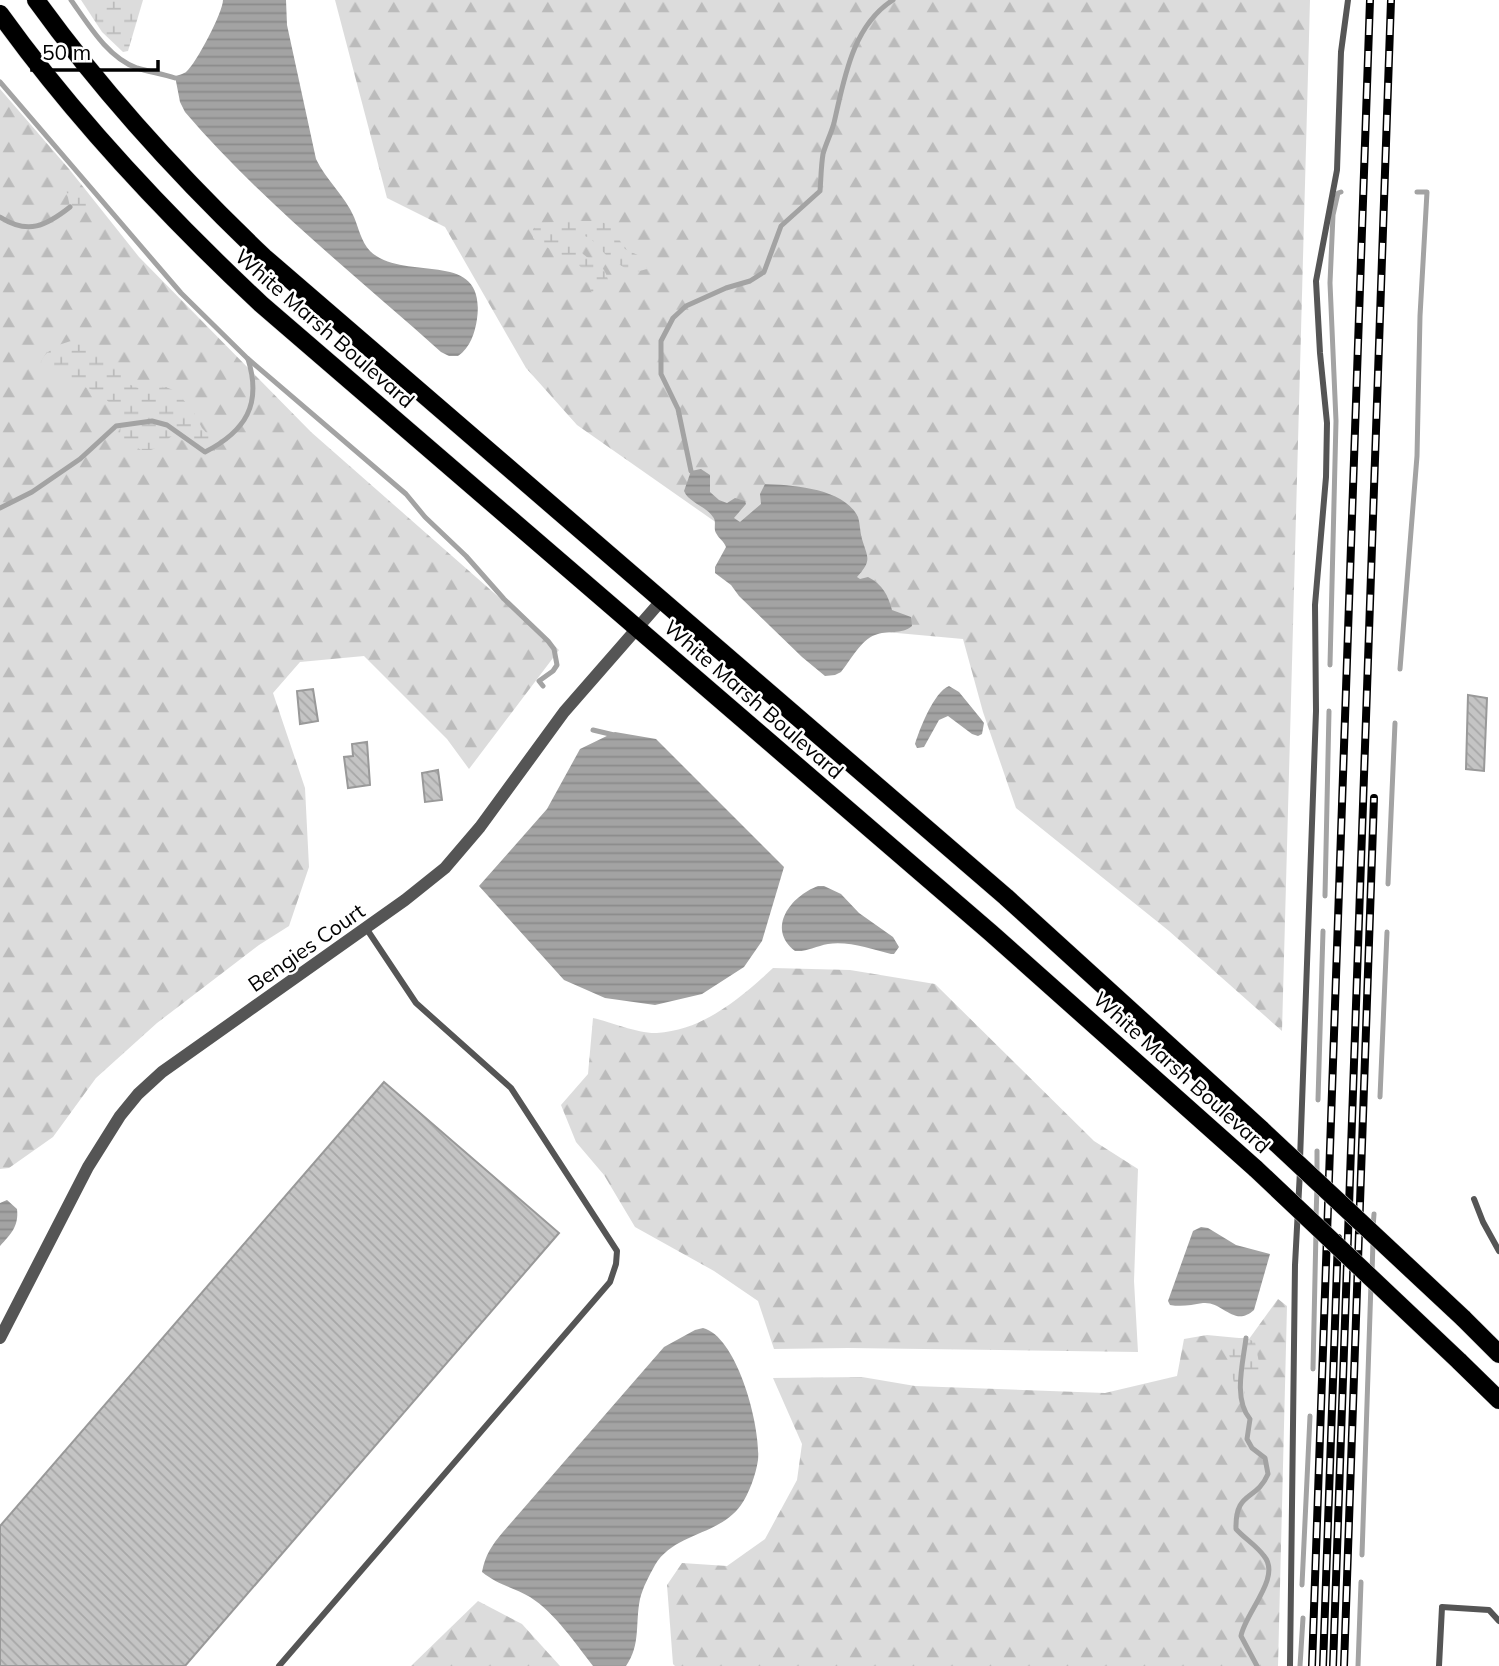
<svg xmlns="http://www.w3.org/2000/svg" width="1499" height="1666" font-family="Mulish,sans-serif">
<defs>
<pattern id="forest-firs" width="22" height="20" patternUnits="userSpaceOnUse" patternTransform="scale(1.75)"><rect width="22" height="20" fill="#dcdcdc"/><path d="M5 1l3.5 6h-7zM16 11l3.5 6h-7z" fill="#bbb"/></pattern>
<pattern id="wetland-marsh" width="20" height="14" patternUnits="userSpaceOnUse" patternTransform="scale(1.75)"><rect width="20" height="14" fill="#dcdcdc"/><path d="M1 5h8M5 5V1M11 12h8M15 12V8" fill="none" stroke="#bbb"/></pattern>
<pattern id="water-rules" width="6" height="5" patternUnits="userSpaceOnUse" patternTransform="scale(1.75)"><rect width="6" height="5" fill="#a3a3a3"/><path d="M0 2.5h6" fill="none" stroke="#8b8b8b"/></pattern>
<pattern id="building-back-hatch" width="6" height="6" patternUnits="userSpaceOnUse" patternTransform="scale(1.75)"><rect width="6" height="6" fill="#c4c4c4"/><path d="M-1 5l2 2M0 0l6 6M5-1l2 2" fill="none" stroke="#a7a7a7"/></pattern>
</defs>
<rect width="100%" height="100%" fill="#fff"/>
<g fill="url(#forest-firs)">
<polygon points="335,0 1310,0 1282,1031 1169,931 1016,808 983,712 963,639 842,628 724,528 577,425 526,368 445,227 387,198"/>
<polygon points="0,89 69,169 139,257 311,432 559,650 469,769 447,739 364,656 300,662 273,693 305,788 309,867 289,926 259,945 157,1023 96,1078 53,1137 9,1168 0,1169"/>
<path d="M 773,968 L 850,970 L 935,984 L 1094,1141 L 1138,1169 L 1134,1281 L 1138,1352 L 848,1348 L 774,1349 L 758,1301 L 714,1271 L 635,1227 L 604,1175 L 576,1142 L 561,1105 L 588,1074 L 593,1018 C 611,1022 639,1034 657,1033 C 703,1030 740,999 773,968 Z"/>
<polygon points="1278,1299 1287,1306 1278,1666 675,1666 673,1664 667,1585 682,1563 727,1566 765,1539 797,1480 802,1444 773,1378 862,1377 915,1386 1105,1393 1177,1376 1184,1339 1207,1335 1249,1339"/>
<polygon points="478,1601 522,1624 560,1666 411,1666"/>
</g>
<g fill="url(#wetland-marsh)">
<polygon points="81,0 143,0 128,51 123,52 102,32"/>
<polygon points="72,184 87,195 96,207 77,212 70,207 66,188"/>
<path d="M 578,221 L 599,221 L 611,226 L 625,249 L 644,258 L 647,269 L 632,273 L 607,256 L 590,238 L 582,235 L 576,245 C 587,265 603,256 609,283 L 601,294 L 592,293 C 589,287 588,278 585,272 C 579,260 545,249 533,238 L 533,229 L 541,223 Z"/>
<path d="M 82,339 L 88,351 L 112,363 L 128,384 L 141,389 L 166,387 L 175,391 L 192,409 L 202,428 L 215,442 L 215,451 L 209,455 L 173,435 L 158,447 L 151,450 L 141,450 L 123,439 L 120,433 L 122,416 C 113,405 102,394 88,388 C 66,380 57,386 41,362 C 47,347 67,341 82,339 Z"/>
<polygon points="1231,1338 1246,1338 1255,1342 1261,1373 1249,1375 1242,1403 1238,1401 1232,1374 1235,1362 1230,1358 1227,1347"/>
</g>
<g fill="url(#water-rules)">
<path d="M 223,0 L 286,0 L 287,25 L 316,159 C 326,180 345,196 354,217 C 359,229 361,241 370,251 C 404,284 487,246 477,319 C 475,333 470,348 458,356 L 449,356 L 441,352 C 354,274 261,201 185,112 L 180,102 L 175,76 C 177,76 185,73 186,72 C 196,64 223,12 223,0 Z"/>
<path d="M 701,469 L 710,475 L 710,492 L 719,500 L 727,503 L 735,498 L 745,501 L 746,504 L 734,518 L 740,522 L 761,504 L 760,494 L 765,484 C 792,485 844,488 858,517 C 860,523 860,532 862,539 C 868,559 872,560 857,577 L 860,579 L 868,577 C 883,585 888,595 892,610 L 911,617 L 912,626 C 902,635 887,630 875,635 C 861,640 850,661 841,672 L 835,675 L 825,676 L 802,657 L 739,596 L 731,585 L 715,573 L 715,567 L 726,547 C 724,541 719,539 716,533 C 713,528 717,522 713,517 C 706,506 689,503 684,491 L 691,471 Z"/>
<path d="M 949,686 L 959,692 L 981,719 L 984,723 L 982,734 L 978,736 L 972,734 L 948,716 L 939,720 L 924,747 L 917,748 L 915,744 C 920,728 934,692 949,686 Z"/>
<polygon points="615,732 656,739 784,867 762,941 744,967 702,994 655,1005 605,998 564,980 479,886 547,809 580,749"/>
<path d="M 818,886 L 824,886 L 841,894 L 859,913 L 893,937 L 899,947 L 894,954 L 891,954 C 871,949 849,941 828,944 C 816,946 807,952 795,951 C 766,928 791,896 818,886 Z"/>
<path d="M 7,1200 L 17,1209 C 19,1226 11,1234 0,1246 L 0,1203 Z"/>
<path d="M 1201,1227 L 1208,1228 L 1236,1245 L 1270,1254 L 1254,1310 C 1234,1328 1223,1301 1203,1303 C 1191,1305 1182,1307 1170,1305 L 1168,1301 L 1193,1231 Z"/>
<path d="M 703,1328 C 738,1337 761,1428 758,1460 C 756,1474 749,1494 741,1505 C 719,1536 675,1532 655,1565 C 649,1576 643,1587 640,1599 C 635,1623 641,1645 626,1666 L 593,1666 C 575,1643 555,1613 530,1597 C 513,1587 498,1585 482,1572 C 485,1555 492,1545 503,1532 L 664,1347 L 695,1330 Z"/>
</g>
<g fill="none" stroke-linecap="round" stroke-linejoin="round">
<g stroke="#a3a3a3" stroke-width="5">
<path d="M 71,0 C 88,24 108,58 137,68 C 150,72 163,74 175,78"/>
<polyline points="0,82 181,293 247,358 406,494 425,517 466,556 504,599 548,641 554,649 557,665 553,671 539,681 543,686"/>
<path d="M 0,217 C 28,235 46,226 70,207"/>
<path d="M 691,471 L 678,409 L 661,374 L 661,341 L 673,318 L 686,306 L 726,288 L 750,281 L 764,272 L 781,226 L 820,191 C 821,179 821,166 823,154 C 826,143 831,134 834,123 C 844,80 852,26 893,0"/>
<path d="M 0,508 L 32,492 L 80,459 L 116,426 L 152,421 L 167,425 L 205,452 C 246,431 262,404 248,359"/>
<polyline points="1330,665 1336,421 1330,283 1333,215 1338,193 1341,192"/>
<polyline points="1400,669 1417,456 1420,316 1427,192 1417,192"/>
<polyline points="593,730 614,735"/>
<polyline points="1388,884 1395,723"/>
<polyline points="1325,896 1329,711"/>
<polyline points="1380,1097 1387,932"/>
<polyline points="1318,1100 1323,931"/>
<polyline points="1317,1176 1317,1151"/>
<polyline points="1316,1218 1317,1186"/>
<polyline points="1373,1228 1374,1214"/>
<polyline points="1372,1274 1373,1241"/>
<path d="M 1246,1338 C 1243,1363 1233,1399 1250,1419 L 1247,1439 L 1252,1448 L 1265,1458 L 1268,1474 C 1256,1502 1235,1490 1236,1529 C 1245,1539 1256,1545 1264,1556 C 1282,1577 1245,1613 1241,1636 L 1257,1666"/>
<polyline points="1313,1369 1316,1231"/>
<polyline points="1362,1555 1371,1283"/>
<polyline points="1302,1585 1310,1416"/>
<polyline points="1300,1666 1303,1618"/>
<polyline points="1358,1666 1361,1582"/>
</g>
</g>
<g fill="url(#building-back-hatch)" stroke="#999" stroke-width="2">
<polygon points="313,689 318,721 300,724 297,691"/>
<polygon points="1468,695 1487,698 1484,771 1466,769"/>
<polygon points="367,742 370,785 348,788 344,757 353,756 352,744"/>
<polygon points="438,770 442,800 425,802 422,773"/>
<polygon points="384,1082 559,1233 185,1666 0,1666 0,1526"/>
</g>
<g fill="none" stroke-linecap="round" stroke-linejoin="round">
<g stroke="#dbdbdb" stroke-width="19">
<g id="primary">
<path d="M 36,0 C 103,93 181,178 264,257 L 1006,897 L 1262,1130"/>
<path d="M 0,14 C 76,120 166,215 261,304 L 991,933 L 1256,1169"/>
<polyline points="1463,1318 1499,1354"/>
<polyline points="1459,1361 1499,1400"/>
</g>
</g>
<g stroke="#555" stroke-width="6">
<polyline points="1300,1160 1316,711 1315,605 1326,477 1327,423 1320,353 1316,281 1337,170 1341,52 1348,0"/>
<polyline points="1474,1199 1483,1222 1499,1251"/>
<polyline points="279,1666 610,1282 616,1264 617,1251 511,1088 416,1003 366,928"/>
<polyline points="1290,1666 1295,1265 1300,1171"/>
<polyline points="1439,1666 1442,1607 1489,1610 1499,1621"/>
</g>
<polyline stroke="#555" stroke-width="12" points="0,1338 88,1167 120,1116 138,1094 162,1072 405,900 445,868 480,827 564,712 661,601"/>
<use href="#primary" stroke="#000" stroke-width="18"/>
<g stroke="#000" stroke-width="8">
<g id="rail">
<polyline points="1312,1666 1370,0"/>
<polyline points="1323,1666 1338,1238"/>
<polyline points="1333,1666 1391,0"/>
<polyline points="1344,1666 1374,798"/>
</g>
</g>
<use href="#rail" stroke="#fff" stroke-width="5" stroke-dasharray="16" stroke-linecap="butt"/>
<g stroke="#dbdbdb" stroke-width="19" stroke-linecap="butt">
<g id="primary-bridge">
<polyline points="1262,1130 1463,1318"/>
<polyline points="1256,1169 1459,1361"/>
</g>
</g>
<use href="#primary-bridge" stroke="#000" stroke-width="18"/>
</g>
<g text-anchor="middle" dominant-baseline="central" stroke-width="5" stroke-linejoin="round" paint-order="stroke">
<g font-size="21" fill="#000" stroke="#fff">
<text transform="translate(325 328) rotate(41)">White Marsh Boulevard</text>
<text transform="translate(754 699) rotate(41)">White Marsh Boulevard</text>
<text transform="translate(306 947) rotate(-35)">Bengies Court</text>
<text transform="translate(1182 1072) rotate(42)">White Marsh Boulevard</text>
</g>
</g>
<path d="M32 60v10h126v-10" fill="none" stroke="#000000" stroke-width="3.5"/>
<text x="42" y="60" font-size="21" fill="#000000" stroke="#ffffff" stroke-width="5" paint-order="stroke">50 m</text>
</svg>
